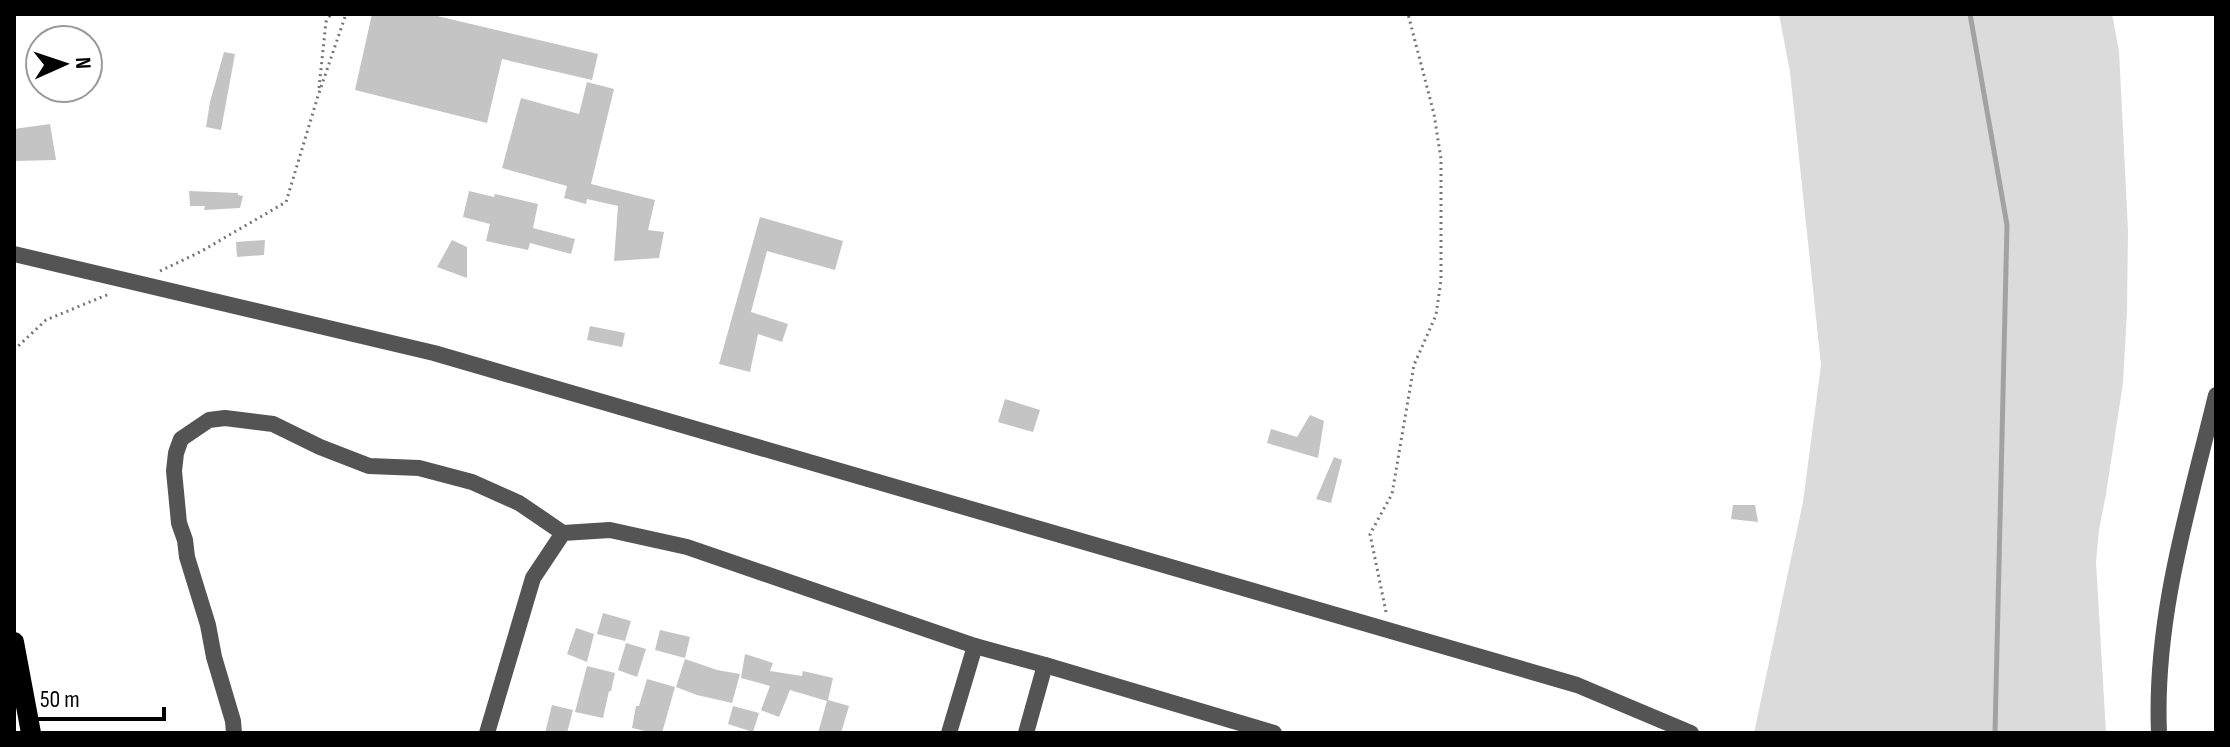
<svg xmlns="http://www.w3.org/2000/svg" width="2230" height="747" font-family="'Sofia Sans Condensed',sans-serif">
<rect width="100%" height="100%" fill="#fff"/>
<polygon fill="#dbdbdb" points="1779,14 2112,14 2119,51 2128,230 2127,311 2123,383 2106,494 2099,530 2096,562 2106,733 1754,733 1803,502 1821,365 1790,72"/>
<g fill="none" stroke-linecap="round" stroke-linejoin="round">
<polyline stroke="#a2a2a2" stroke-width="5" points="1970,14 2007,225 1995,733"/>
</g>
<g fill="#c4c4c4">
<polygon points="372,14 429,14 598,54 592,80 502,59 487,123 355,90"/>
<polygon points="224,52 235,54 221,130 206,127 210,102"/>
<polygon points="587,82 614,89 591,184 655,200 648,230 664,232 659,258 614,261 618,206 587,199 586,204 564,198 567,186 502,168 521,98 579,114"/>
<polygon points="50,124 56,160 14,161 14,129"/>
<polygon points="189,191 238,193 238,195 243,196 240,208 204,210 205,206 190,206"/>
<polygon points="469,191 494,197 495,194 538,204 533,228 575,239 571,254 530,243 528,250 486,241 490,224 463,217"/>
<polygon points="760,217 843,241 835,270 767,251 751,312 788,324 782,342 758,334 750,372 719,364"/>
<polygon points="265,240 264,255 237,257 236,242"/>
<polygon points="452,240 467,247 467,278 437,267"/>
<polygon points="590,326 625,333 622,347 587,340"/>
<polygon points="1005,399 1040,410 1033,432 998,422"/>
<polygon points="1310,415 1324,421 1318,458 1267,443 1271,429 1297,437"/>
<polygon points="1334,457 1342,460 1331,503 1316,499"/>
<polygon points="1733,505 1755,505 1758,522 1731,519"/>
<polygon points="603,613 631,621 625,641 597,634"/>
<polygon points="576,628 594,634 587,662 567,654"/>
<polygon points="660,630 690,637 685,658 655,650"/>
<polygon points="626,643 646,649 637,677 618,670"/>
<polygon points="745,654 773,663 770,671 802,676 803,671 833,678 828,700 849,706 841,733 818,733 827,701 790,690 779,717 761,710 770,686 741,678"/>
<polygon points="685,659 717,670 740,674 732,703 697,695 676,687"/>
<polygon points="587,666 615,673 611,691 609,691 603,718 575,712"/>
<polygon points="647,679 675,687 662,733 653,733 632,728 636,706 639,706"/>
<polygon points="552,705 573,710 567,733 545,733"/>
<polygon points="733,706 759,713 753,732 728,724"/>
</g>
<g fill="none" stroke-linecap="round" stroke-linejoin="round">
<g stroke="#767676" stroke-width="3" stroke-dasharray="2 4" stroke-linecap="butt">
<polyline points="608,14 657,14"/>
<polyline points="319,88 326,22 331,14"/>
<polyline points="160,271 200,252 286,202 318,96 346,14"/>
<polyline points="14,350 46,320 109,294"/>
<polyline points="1386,612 1370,534 1392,494 1414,365 1436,315 1441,280 1441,159 1434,114 1408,14"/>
</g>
<g stroke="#545454" stroke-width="16">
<polyline points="14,254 434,353 1577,685 1691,733"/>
<polyline points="1045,665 1274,733"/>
<polyline points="234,733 233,721 214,657 208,625 187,557 185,540 179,523 174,471 176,453 181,439 209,420 225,418 273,424 320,447 369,466 419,468 472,482 519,503 563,533"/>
<polyline points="487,733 533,578 563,533 610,530 687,547 975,646 1045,665 1026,733"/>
<polyline points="949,733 975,646"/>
<path d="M 2159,733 C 2154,617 2189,507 2216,395"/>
</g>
<polyline stroke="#000" stroke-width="20" points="14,642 31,733"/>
</g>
<rect width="2230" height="747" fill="none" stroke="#000000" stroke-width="32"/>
<g transform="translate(64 64) rotate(87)"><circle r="38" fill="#ffffff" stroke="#999999" stroke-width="2"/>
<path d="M0-6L14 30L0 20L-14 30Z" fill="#000000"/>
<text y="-12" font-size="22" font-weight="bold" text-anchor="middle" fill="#000000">N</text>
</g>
<path d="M28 707v12h136v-12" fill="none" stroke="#000000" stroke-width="4"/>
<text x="40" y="707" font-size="24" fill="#000000" stroke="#ffffff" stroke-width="6" paint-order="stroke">50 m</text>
</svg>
